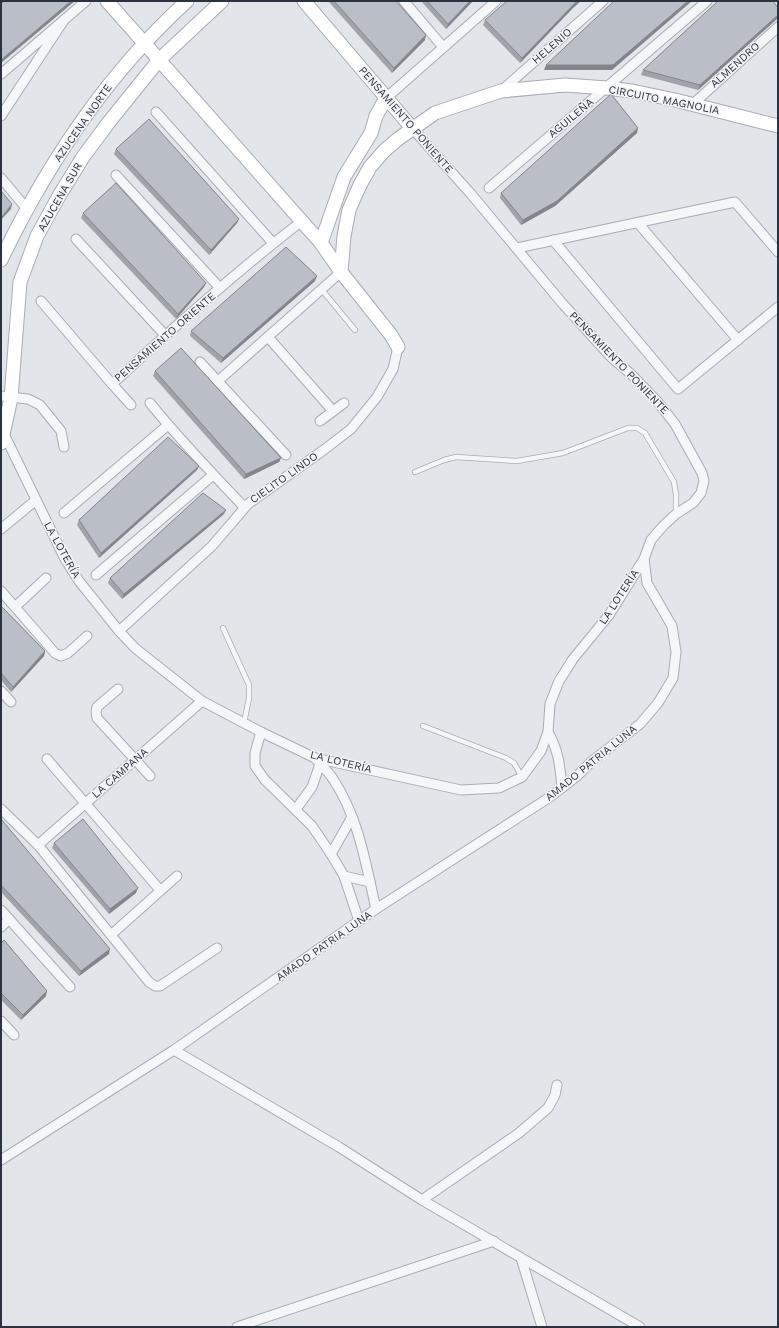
<svg xmlns="http://www.w3.org/2000/svg" width="779" height="1328" font-family="'Work Sans',sans-serif">
<rect width="100%" height="100%" fill="#e2e5e9"/>
<g fill="none" stroke-linecap="round" stroke-linejoin="round">
<g stroke="#a8acb3" stroke-width="6">
<g id="lane">
<polyline points="322,290 355,330"/>
<polyline points="415,472 444,460 456,457 517,461 563,453 628,428 637,428 645,433 674,482 676,495 676,514"/>
<polyline points="223,628 249,685 249,698 244,723"/>
<polyline points="423,726 506,758 514,763 522,777"/>
</g>
</g>
<g stroke="#a8acb3" stroke-width="11">
<g id="street">
<polyline points="404,1 443,47"/>
<polyline points="1,74 86,1"/>
<polyline points="501,91 603,1"/>
<polyline points="386,98 496,1"/>
<polyline points="693,104 778,27"/>
<polyline points="156,112 273,243"/>
<polyline points="1,116 64,20"/>
<polyline points="116,175 220,288"/>
<polyline points="1,178 27,209"/>
<polyline points="489,188 707,1"/>
<polyline points="638,223 738,340"/>
<polyline points="76,239 165,335"/>
<polyline points="553,240 678,389 778,307"/>
<polyline points="517,248 735,202 778,252"/>
<path d="M 41,301 L 112,384 C 130,368 148,351 166,335 C 210,296 255,257 302,221"/>
<polyline points="268,337 333,411"/>
<polyline points="200,362 286,455"/>
<polyline points="218,381 341,272"/>
<polyline points="112,384 131,405"/>
<polyline points="1,396 28,399 40,405 61,431 64,447"/>
<path d="M 150,403 C 179,439 212,473 244,507"/>
<polyline points="320,421 344,403"/>
<polyline points="4,434 65,559 79,581 119,631 135,648 202,701 261,732 315,758 461,790 499,788 522,777 541,751 548,732 550,704 559,681 573,659 609,615 644,559"/>
<polyline points="64,513 168,425"/>
<polyline points="1,529 36,500"/>
<polyline points="96,575 213,475"/>
<polyline points="1,591 55,653 61,656 68,653 87,636"/>
<polyline points="15,607 46,578"/>
<polyline points="119,631 212,546 248,504 325,449 351,429 377,397 393,369 398,347"/>
<polyline points="118,689 97,707 96,712 97,718 150,776"/>
<polyline points="1,691 11,702"/>
<polyline points="261,732 255,753 255,766 265,780 312,826 331,854 344,876 359,921"/>
<path d="M 548,732 C 559,751 560,767 562,788"/>
<path d="M 315,758 C 321,765 328,771 333,779 C 359,818 366,865 376,909"/>
<polyline points="47,759 160,890"/>
<polyline points="1,809 38,845 149,982 155,986 160,986 217,948"/>
<polyline points="296,809 312,787 320,764"/>
<polyline points="38,845 202,701"/>
<polyline points="331,854 352,817"/>
<polyline points="344,876 370,882"/>
<polyline points="1,910 70,987"/>
<polyline points="1,927 9,919"/>
<polyline points="112,934 177,876"/>
<polyline points="1,1021 14,1035"/>
<polyline points="174,1050 339,1147 422,1200 640,1327"/>
<polyline points="1,1160 174,1050 376,909 550,797 576,777 592,761 640,724 658,703 673,678 676,652 672,626 647,583 644,559 651,540 663,526 676,514 693,503 701,493 704,481 702,473 675,424 657,401 632,375 611,357 562,303 471,194 412,128"/>
<polyline points="422,1200 519,1133 548,1108 555,1095 557,1085"/>
<polyline points="521,1258 542,1327"/>
<polyline points="237,1327 494,1241"/>
</g>
</g>
<g stroke="#a8acb3" stroke-width="15">
<g id="secondary">
<polyline points="107,1 321,243 341,272 391,335 398,347"/>
<polyline points="304,1 412,128"/>
<polyline points="321,243 344,177 371,133 376,116 386,98"/>
<path d="M 1,260 C 47,164 108,73 187,1"/>
<polyline points="341,272 344,236 349,210 360,185 370,167 384,151 398,139 435,113 501,91 565,85 607,88 632,91 675,100 778,126"/>
<polyline points="1,443 11,398 20,282 37,236 59,196 83,157 109,122 159,60 222,1"/>
</g>
</g>
<use href="#lane" stroke="#f5f6f8" stroke-width="4.5"/>
<use href="#street" stroke="#f5f6f8" stroke-width="9"/>
<use href="#secondary" stroke="#fff" stroke-width="13"/>
</g>
<g fill="#a0a3aa">
<polygon points="328,1 396,1 425,40 392,73"/>
<polygon points="421,1 473,1 446,29"/>
<polygon points="778,8 778,18 698,90 641,75 643,70"/>
<polygon points="572,9 520,63 483,25 485,20"/>
<polygon points="637,133 555,206 521,225 500,198 501,193"/>
<polygon points="116,149 239,219 237,223 209,255 114,154"/>
<polygon points="83,213 206,283 204,287 176,319 81,218"/>
<polygon points="315,281 221,363 190,336 191,331"/>
<polygon points="155,371 281,458 279,462 244,479 153,376"/>
<polygon points="199,466 197,470 99,558 77,525 79,520"/>
<polygon points="224,514 122,599 108,583 110,578"/>
<polygon points="1,606 45,651 44,656 11,692 1,680"/>
<polygon points="1,819 109,954 79,976 1,892"/>
<polygon points="54,843 136,893 109,914 52,848"/>
<polygon points="1,943 46,996 21,1020 1,1000"/>
</g>
<g fill="#82858b">
<polygon points="71,1 75,1 1,63 1,60"/>
<polygon points="470,1 473,1 446,29 448,24"/>
<polygon points="577,1 581,1 572,9 520,63 522,58"/>
<polygon points="688,1 692,1 612,70 544,70 546,65"/>
<polygon points="778,15 778,18 698,90 700,85"/>
<polygon points="426,35 425,40 392,73 394,68"/>
<polygon points="638,128 637,133 555,206 521,225 523,220"/>
<polygon points="12,204 11,209 1,220 1,218"/>
<polygon points="239,219 237,223 209,255 211,250"/>
<polygon points="317,276 315,281 221,363 223,358"/>
<polygon points="206,283 204,287 176,319 178,314"/>
<polygon points="281,458 279,462 244,479 246,474"/>
<polygon points="199,466 197,470 99,558 101,553"/>
<polygon points="226,510 224,514 122,599 124,594"/>
<polygon points="45,651 44,656 11,692 13,687"/>
<polygon points="138,888 136,893 109,914 110,909"/>
<polygon points="110,949 109,954 79,976 81,971"/>
<polygon points="47,991 46,996 21,1020 23,1015"/>
</g>
<g fill="#babec6" stroke="#82858b">
<polygon points="4,1 71,1 1,60 1,4"/>
<polygon points="334,1 396,1 426,35 394,68"/>
<polygon points="427,1 470,1 448,24"/>
<polygon points="507,1 577,1 522,58 485,20"/>
<polygon points="614,1 688,1 613,65 546,65"/>
<polygon points="718,1 773,1 778,8 778,15 700,85 643,70"/>
<polygon points="611,94 638,128 557,201 523,220 501,193"/>
<polygon points="149,119 239,219 211,250 116,149"/>
<polygon points="116,183 206,283 178,314 83,213"/>
<polygon points="1,191 12,204 1,218"/>
<polygon points="286,247 317,276 223,358 191,331"/>
<polygon points="181,348 281,458 246,474 155,371"/>
<polygon points="168,437 199,466 101,553 79,520"/>
<polygon points="203,493 226,510 124,594 110,578"/>
<polygon points="1,606 45,651 13,687 1,673"/>
<polygon points="1,819 110,949 81,971 1,885"/>
<polygon points="83,819 138,888 110,909 54,843"/>
<polygon points="4,940 47,991 23,1015 1,993 1,943"/>
</g>
<g text-anchor="middle" dominant-baseline="central" stroke-width="3" stroke-linejoin="round" paint-order="stroke">
<g font-size="11" fill="#2c3340" stroke="#f2f4f7">
<text transform="translate(552 46) rotate(-41)">HELENIO</text>
<text transform="translate(735 65) rotate(-42)">ALMENDRO</text>
<text transform="translate(664 100) rotate(11)">CIRCUITO MAGNOLIA</text>
<text transform="translate(571 118) rotate(-40)">AGUILEÑA</text>
<text transform="translate(406 120) rotate(49)">PENSAMIENTO PONIENTE</text>
<text transform="translate(83 123) rotate(-55)">AZUCENA NORTE</text>
<text transform="translate(60 197) rotate(-60)">AZUCENA SUR</text>
<text transform="translate(165 337) rotate(-41)">PENSAMIENTO ORIENTE</text>
<text transform="translate(619 363) rotate(46)">PENSAMIENTO PONIENTE</text>
<text transform="translate(284 478) rotate(-35)">CIELITO LINDO</text>
<text transform="translate(62 550) rotate(61)">LA LOTERÍA</text>
<text transform="translate(619 597) rotate(-57)">LA LOTERÍA</text>
<text transform="translate(341 762) rotate(14)">LA LOTERÍA</text>
<text transform="translate(591 763) rotate(-39)">AMADO PATRIA LUNA</text>
<text transform="translate(120 773) rotate(-41)">LA CAMPANA</text>
<text transform="translate(324 946) rotate(-35)">AMADO PATRIA LUNA</text>
</g>
</g>
<rect width="779" height="1328" fill="none" stroke="#2c3340" stroke-width="4"/>
</svg>
